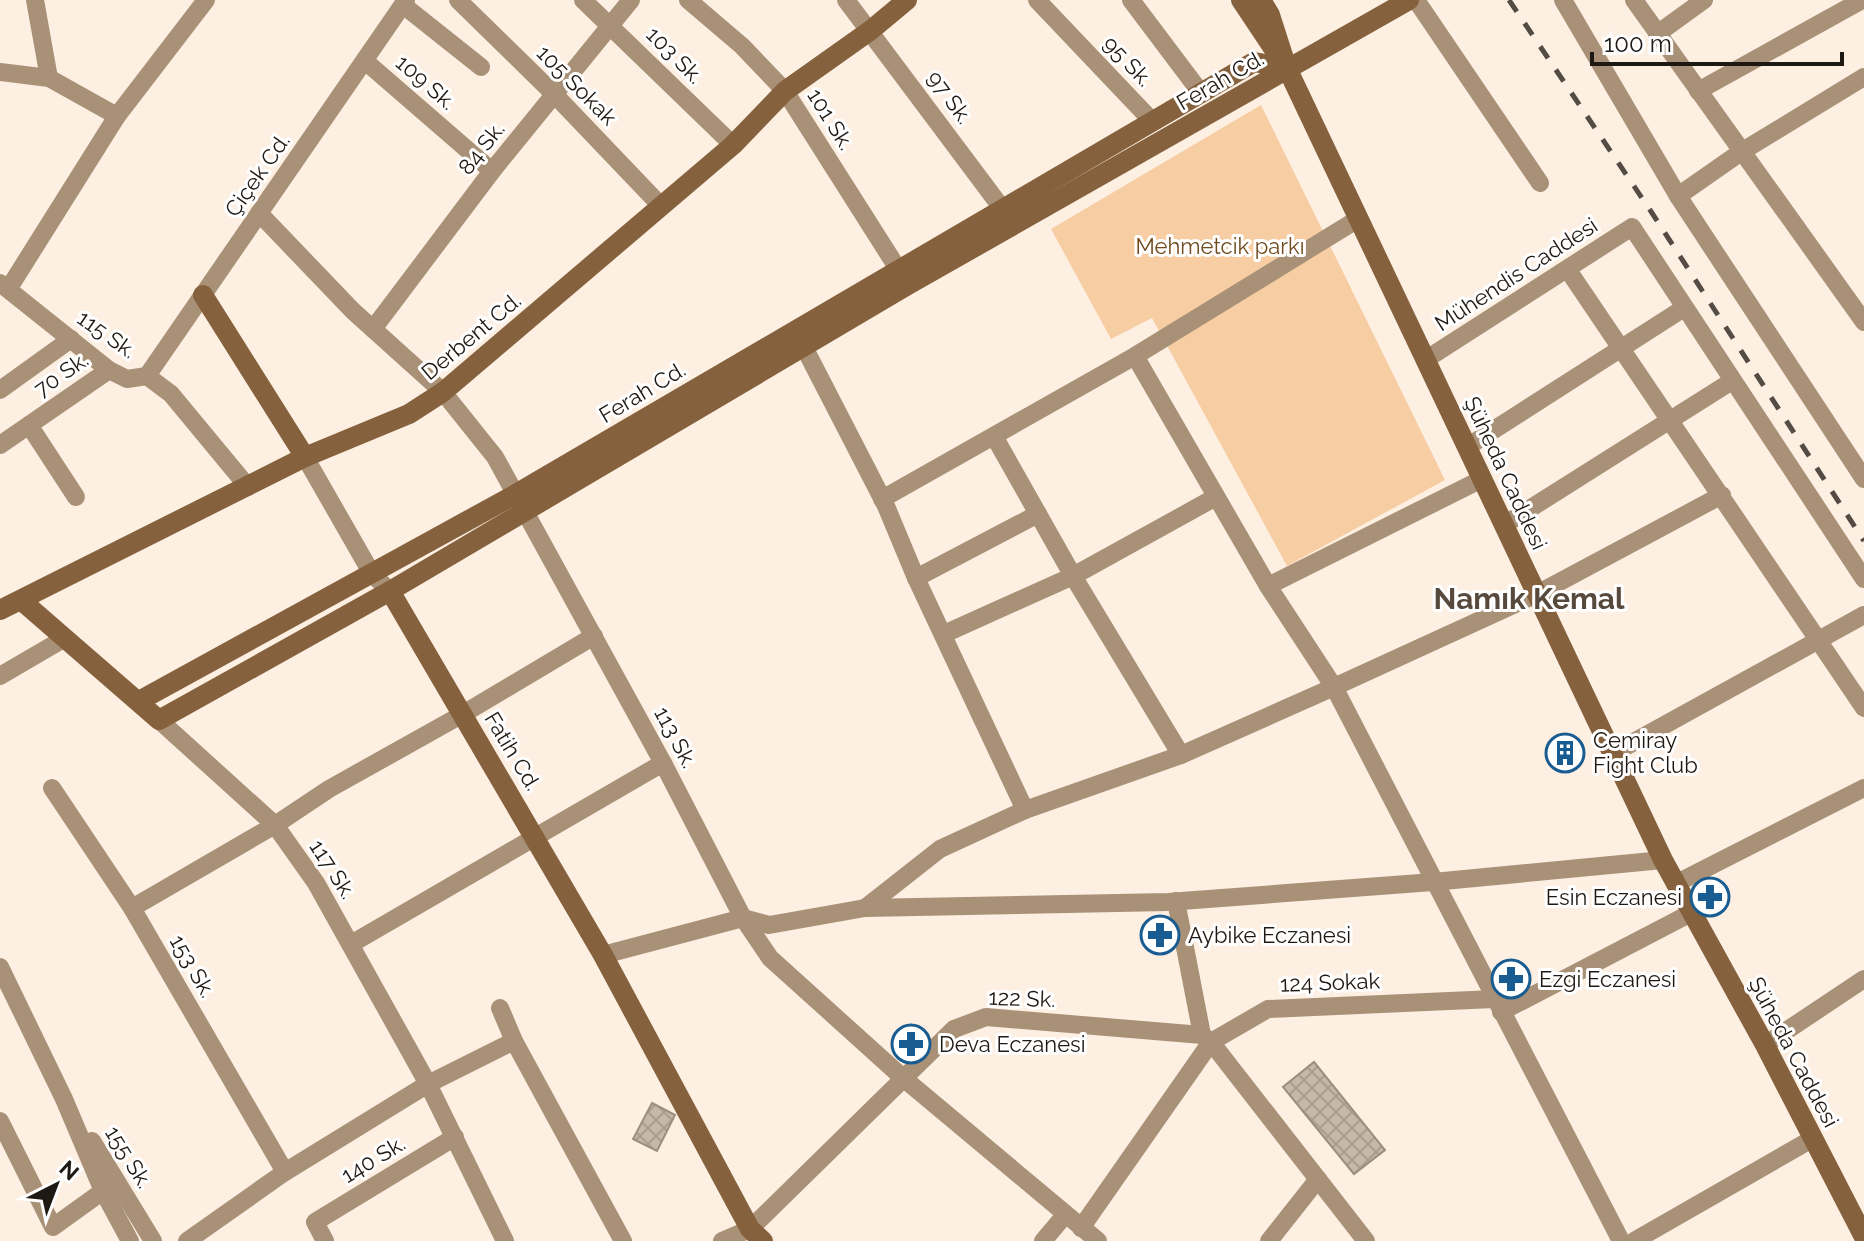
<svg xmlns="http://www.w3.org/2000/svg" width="1864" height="1241" font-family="Raleway,sans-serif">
<defs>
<pattern id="building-cross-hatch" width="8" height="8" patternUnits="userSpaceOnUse" patternTransform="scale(2)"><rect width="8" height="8" fill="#c6b7a7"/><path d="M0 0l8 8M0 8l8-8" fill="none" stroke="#aa9d8f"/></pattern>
</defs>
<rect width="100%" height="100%" fill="#fdefe2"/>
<polygon fill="#f7cea3" points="1261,105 1445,480 1287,566 1152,318 1111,339 1051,229"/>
<g fill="url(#building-cross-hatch)" stroke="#9d8e7f" stroke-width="2">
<polygon points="1568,737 1580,760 1562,767 1551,747"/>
<polygon points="1314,1062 1385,1150 1354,1174 1283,1087"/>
<polygon points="652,1103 675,1115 657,1151 633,1139"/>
</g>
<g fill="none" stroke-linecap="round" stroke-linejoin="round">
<g stroke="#a99178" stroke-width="18">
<polyline points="35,0 49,78 117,116"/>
<polyline points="458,0 554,94 661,206"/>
<polyline points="583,0 733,145"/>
<polyline points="688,0 742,46 785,91 905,280"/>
<polyline points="846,0 1010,219"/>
<polyline points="1037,0 1152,121"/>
<polyline points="1131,0 1201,93"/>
<polyline points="1416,0 1540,183"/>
<polyline points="1563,0 1678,196 1864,479"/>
<polyline points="1634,0 1864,322"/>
<polyline points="403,5 481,67"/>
<polyline points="1657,34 1704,0"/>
<polyline points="365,61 492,171"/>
<polyline points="0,72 49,78"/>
<polyline points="1698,91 1862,0"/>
<polyline points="1678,196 1741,152 1864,77"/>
<polyline points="259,213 353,311 443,392 495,457 663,763 743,918 770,958 902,1077 1098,1241"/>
<polyline points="1568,270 1864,708"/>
<polyline points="0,283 109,370 127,379 147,376 171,394 248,487"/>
<polyline points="9,288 117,116 206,0"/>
<polyline points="373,329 492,171 631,0"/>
<polyline points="804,347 886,506 916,578 1025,810"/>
<polyline points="1135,356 1268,586 1334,687 1621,1241"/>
<polyline points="1425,360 1632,227 1864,579"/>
<polyline points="147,376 406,0"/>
<polyline points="0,390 71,339"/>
<polyline points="29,425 76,497"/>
<polyline points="994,436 1073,576 1181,755"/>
<polyline points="0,445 109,370"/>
<polyline points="1467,447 1684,308"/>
<polyline points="305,457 372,574 390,591"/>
<polyline points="882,499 1135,356 1358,219"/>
<polyline points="1504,525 1732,381"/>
<polyline points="916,578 1038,514"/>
<polyline points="1268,586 1482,479"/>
<polyline points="944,634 1073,576 1216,497"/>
<polyline points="0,676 65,638"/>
<polyline points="159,720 275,825 316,883 428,1084 505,1241"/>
<polyline points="1612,754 1864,615"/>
<polyline points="52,788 132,908 285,1172"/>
<polyline points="1675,884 1864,788"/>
<polyline points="1176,901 1202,1035"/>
<polyline points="132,908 275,825 329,789 463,714 594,636"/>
<polyline points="865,908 940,849 1025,810 1181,755 1334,687 1537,594 1722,495"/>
<polyline points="351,944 663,763"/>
<polyline points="603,955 743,918 769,925 865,908 1168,902 1433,882 1663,860"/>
<polyline points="0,967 64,1099 103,1191 130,1241"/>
<polyline points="500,1008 514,1041 623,1241"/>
<polyline points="1501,1012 1691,913"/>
<polyline points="1765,1045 1864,979"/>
<polyline points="0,1121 53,1227 103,1191"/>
<polyline points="92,1141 153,1241"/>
<polyline points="1081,1228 1211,1042 1268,1009 1494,999"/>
<polyline points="187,1241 285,1172 428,1084 514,1041"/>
<polyline points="325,1241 315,1222 455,1137"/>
<polyline points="722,1241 750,1229 954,1029 986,1017 1202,1035 1211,1042 1366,1241"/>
<polyline points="1043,1241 1065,1215"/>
<polyline points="1269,1241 1318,1179"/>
<polyline points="1634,1241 1812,1139"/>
</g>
<g stroke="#85623d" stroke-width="20">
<polyline points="1241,0 1273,48"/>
<polyline points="1261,0 1270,15 1287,68 1663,860 1765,1045 1864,1237"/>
<polyline points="203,295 305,457"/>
<polyline points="390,591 603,955 750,1229 763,1241"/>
<polyline points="22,601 159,720 390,591 908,285 1409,0"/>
<polyline points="0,610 305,457 409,414 443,392 733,145 785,91 871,30 907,0"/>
<polyline points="139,701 516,494 1254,62 1287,68"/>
</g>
<polyline stroke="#534b44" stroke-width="5" stroke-dasharray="14 14" stroke-linecap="butt" points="1509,0 1652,213 1864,541"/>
</g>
<defs>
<g id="building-ring" transform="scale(2)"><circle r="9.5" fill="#fff" stroke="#195c91" stroke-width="1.5"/><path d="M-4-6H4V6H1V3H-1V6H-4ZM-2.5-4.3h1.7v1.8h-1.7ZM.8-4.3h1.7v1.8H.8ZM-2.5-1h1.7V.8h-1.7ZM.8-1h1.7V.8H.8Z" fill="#195c91"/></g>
<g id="pharmacy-ring" transform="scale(2)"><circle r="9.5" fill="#fff" stroke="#195c91" stroke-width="1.5"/><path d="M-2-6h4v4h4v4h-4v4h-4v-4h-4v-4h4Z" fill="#195c91"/></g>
</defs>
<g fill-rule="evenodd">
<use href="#building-ring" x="1565" y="753"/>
<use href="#pharmacy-ring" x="1710" y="897"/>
<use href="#pharmacy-ring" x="1160" y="935"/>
<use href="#pharmacy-ring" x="1511" y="979"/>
<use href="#pharmacy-ring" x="911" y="1044"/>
</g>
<g text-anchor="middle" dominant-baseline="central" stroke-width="6" stroke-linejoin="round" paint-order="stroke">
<g font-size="22" fill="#1f1914" stroke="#fff">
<text transform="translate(675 55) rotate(45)">103 Sk.</text>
<text transform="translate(1128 61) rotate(46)">95 Sk.</text>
<text transform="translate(1220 80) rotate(-30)">Ferah Cd.</text>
<text transform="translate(426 82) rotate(41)">109 Sk.</text>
<text transform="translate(577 85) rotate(45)">105 Sokak</text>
<text transform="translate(950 97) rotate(54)">97 Sk.</text>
<text transform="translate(831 119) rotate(58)">101 Sk.</text>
<text transform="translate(481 148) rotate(-52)">84 Sk.</text>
<text transform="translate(257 175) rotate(-55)">Çiçek Cd.</text>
<text transform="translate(1516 274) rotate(-33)">Mühendis Caddesi</text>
<text transform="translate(107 334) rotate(35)">115 Sk.</text>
<text transform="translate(471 336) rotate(-40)">Derbent Cd.</text>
<text transform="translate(61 374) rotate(-35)">70 Sk.</text>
<text transform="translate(642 392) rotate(-31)">Ferah Cd.</text>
<text transform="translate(1506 473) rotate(65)">Şüheda Caddesi</text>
<text transform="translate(676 737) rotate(62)">113 Sk.</text>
<text transform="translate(513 751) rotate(59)">Fatih Cd.</text>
<text transform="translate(333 869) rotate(57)">117 Sk.</text>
<text transform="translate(193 966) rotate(60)">153 Sk.</text>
<text transform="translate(1330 982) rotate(-2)">124 Sokak</text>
<text transform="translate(1022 998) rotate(2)">122 Sk.</text>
<text transform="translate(1794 1052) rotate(62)">Şüheda Caddesi</text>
<text transform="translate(129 1157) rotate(58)">155 Sk.</text>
<text transform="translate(373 1159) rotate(-31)">140 Sk.</text>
</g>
<g font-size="22" fill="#704a1d" stroke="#fff">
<text x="1220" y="246">Mehmetcik parkı</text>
</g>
<g font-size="22" fill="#1f1914" stroke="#fff" text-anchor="start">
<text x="1593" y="740">Cemiray<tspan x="1593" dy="25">Fight Club</tspan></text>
<text x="1682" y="897" text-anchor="end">Esin Eczanesi</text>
<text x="1188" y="935">Aybike Eczanesi</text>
<text x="1539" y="979">Ezgi Eczanesi</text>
<text x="939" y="1044">Deva Eczanesi</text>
</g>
<g font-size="30" font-weight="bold" fill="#57493c" stroke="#fff">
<text x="1529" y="598">Namık Kemal</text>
</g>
</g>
<g transform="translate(56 1185) rotate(42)" stroke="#ffffff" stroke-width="6" paint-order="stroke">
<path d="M0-6L14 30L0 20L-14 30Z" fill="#1f1914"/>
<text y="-12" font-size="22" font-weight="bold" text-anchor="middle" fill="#1f1914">N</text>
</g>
<path d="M1592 52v12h250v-12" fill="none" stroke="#1f1914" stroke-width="4"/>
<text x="1604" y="52" font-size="24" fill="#1f1914" stroke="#ffffff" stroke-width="6" paint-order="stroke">100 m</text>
</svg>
